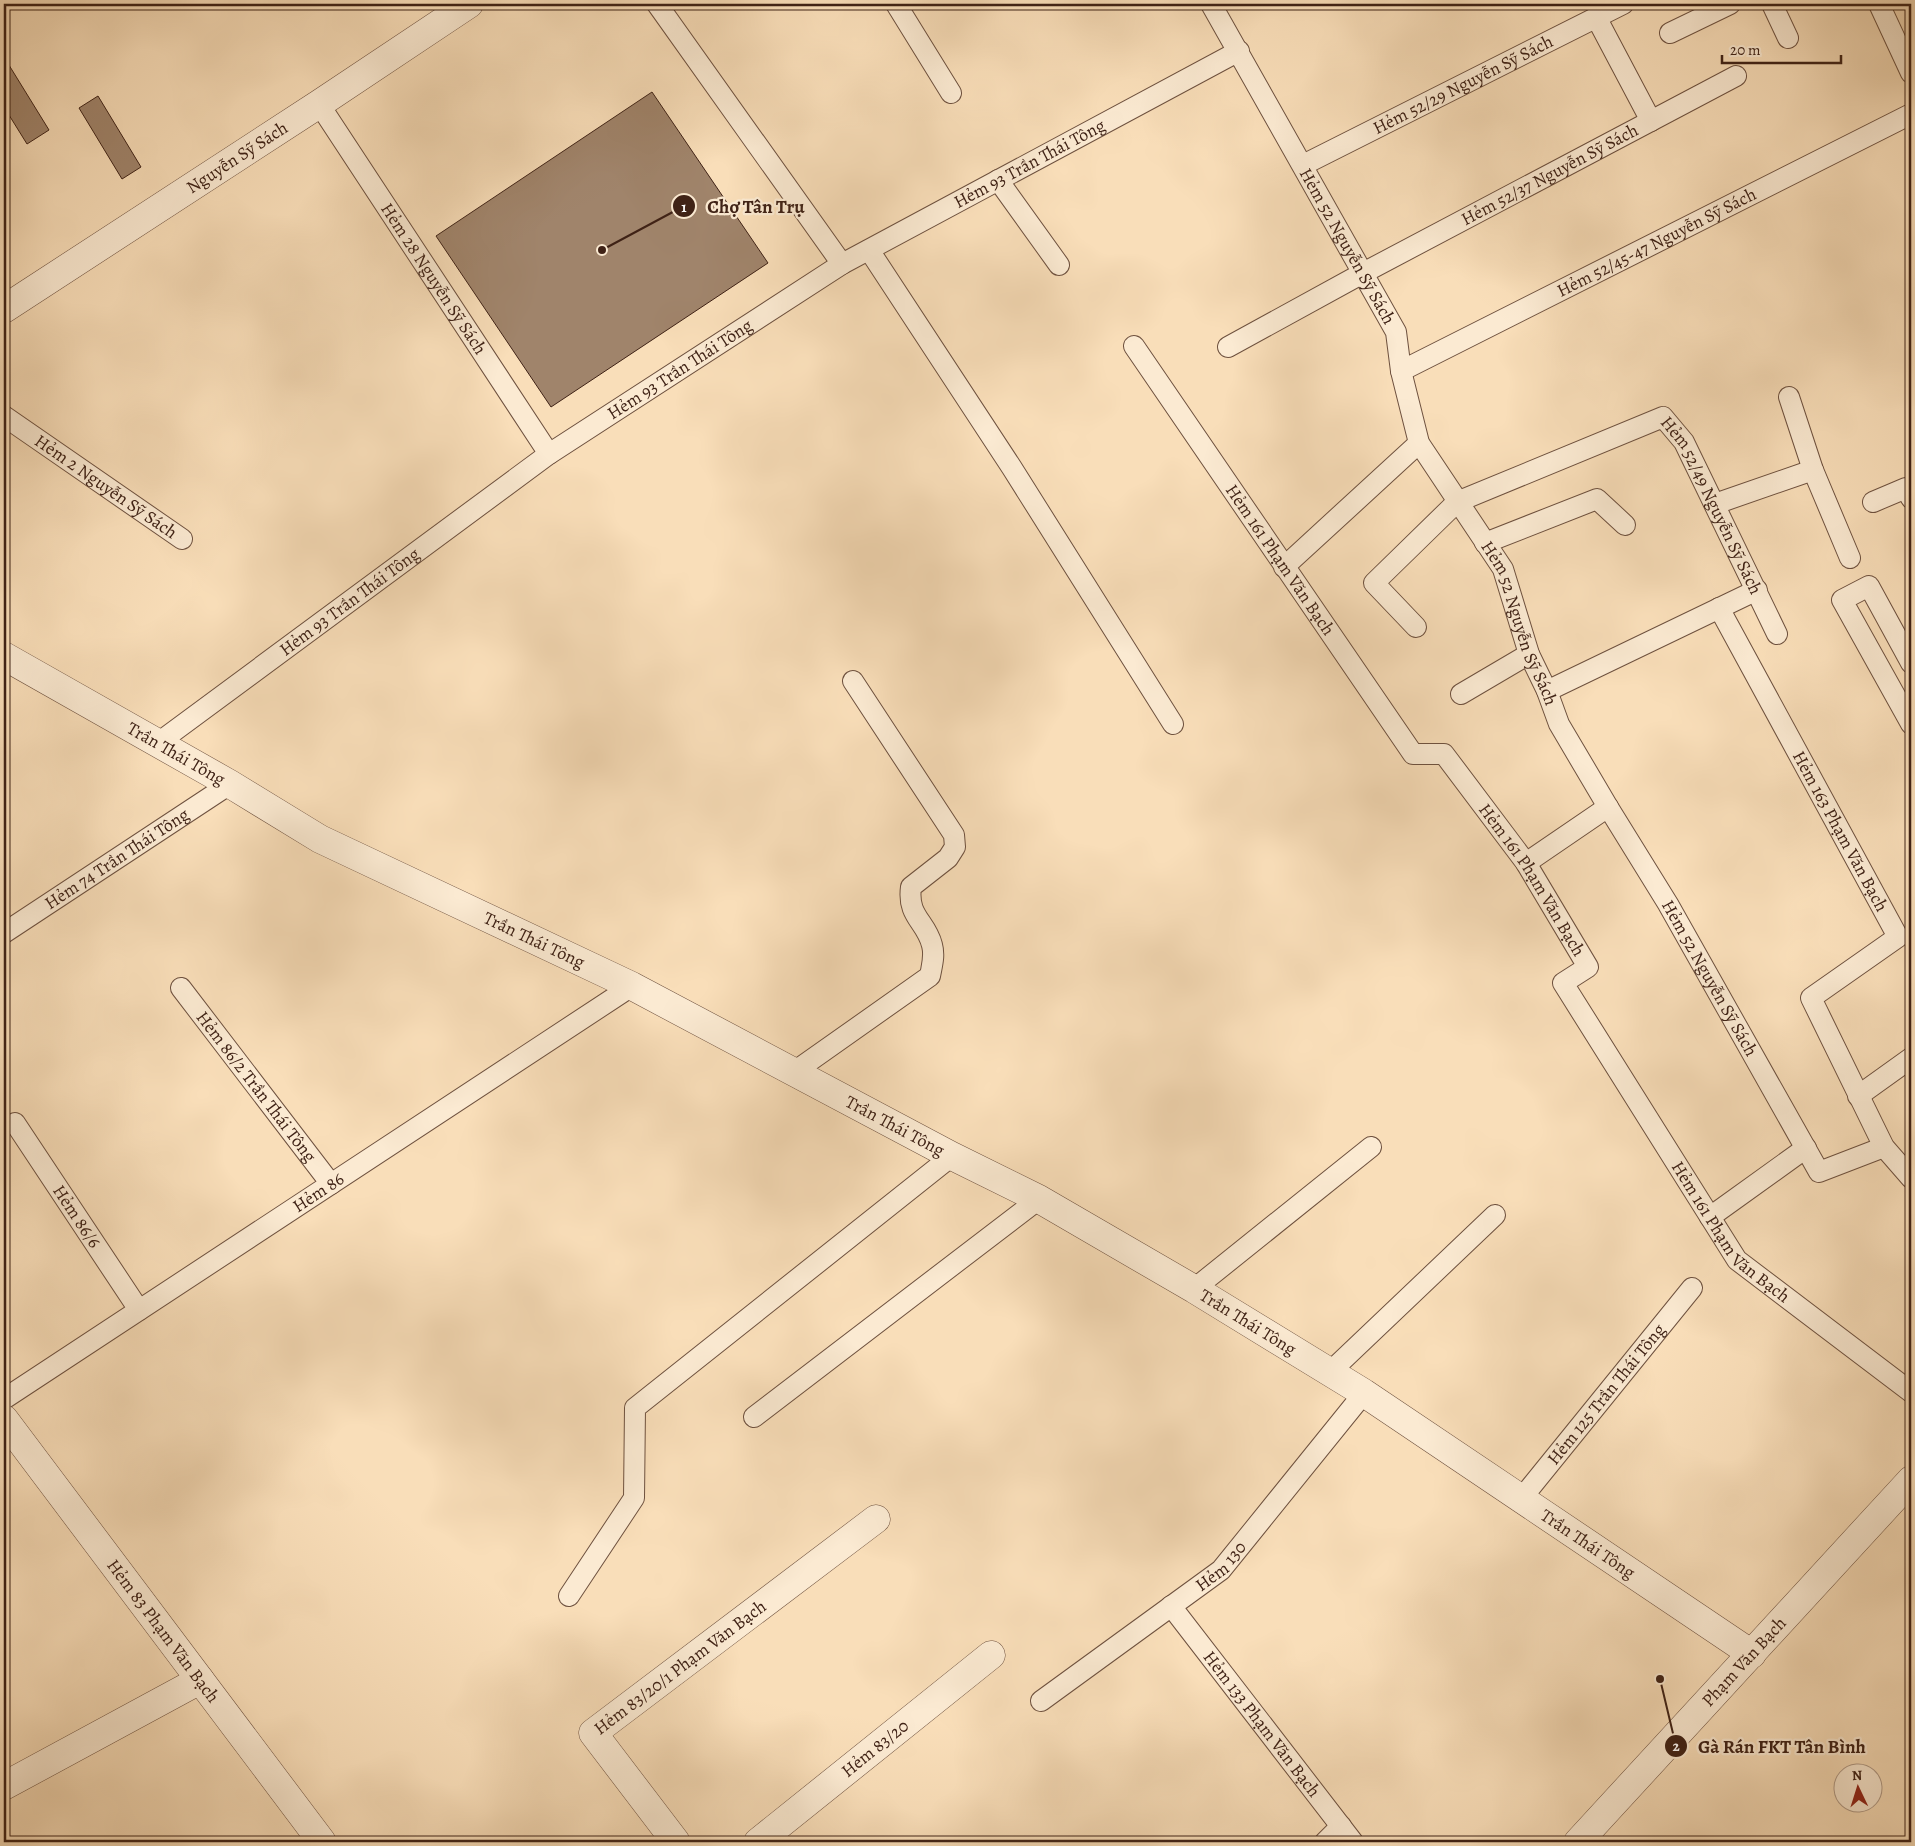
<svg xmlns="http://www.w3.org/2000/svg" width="1915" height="1846" font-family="Alegreya,serif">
<rect width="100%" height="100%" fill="#f9deb9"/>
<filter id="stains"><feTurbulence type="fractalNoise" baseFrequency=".004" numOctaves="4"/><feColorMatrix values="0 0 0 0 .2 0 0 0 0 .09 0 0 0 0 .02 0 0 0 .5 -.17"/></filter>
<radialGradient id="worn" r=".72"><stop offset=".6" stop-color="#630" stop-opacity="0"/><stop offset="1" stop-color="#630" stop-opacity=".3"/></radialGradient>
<g fill="#a0846b" stroke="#3f2216">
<polygon points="4,57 49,130 27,144 4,107"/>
<polygon points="652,92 768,263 551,407 436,236"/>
<polygon points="98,96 141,167 122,179 79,108"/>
</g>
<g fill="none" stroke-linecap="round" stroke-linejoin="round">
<g stroke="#6e513f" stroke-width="22">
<g id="service">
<polyline points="657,4 842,264"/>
<polyline points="896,4 951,93"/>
<path id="s1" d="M 1211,4 L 1396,332 L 1401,371 L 1419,443 L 1503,569 L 1529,654 L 1547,691 L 1559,724 L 1608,807 L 1668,904 L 1819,1172 L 1884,1147"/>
<polyline points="1772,4 1788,38"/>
<polyline points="1879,4 1911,73"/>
<polyline points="1596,17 1651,121"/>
<polyline points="1670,33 1730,4"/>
<path id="s2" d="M 319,104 L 549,454"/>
<path id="s3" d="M 1303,165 L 1623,4"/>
<polyline points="998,180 1059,265"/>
<polyline points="869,250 1012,468 1173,724"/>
<path id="s4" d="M 1134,346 L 1413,754 L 1444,754 L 1526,863 L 1588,967 L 1563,983 L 1737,1260 L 1911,1392"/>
<path id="s5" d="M 1228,347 L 1363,273 L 1736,76"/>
<path id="s6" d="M 1401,371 L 1911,114"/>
<polyline points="1789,397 1813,470 1850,558"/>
<path id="s7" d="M 4,416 L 182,539"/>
<polyline points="1873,502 1906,488 1911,498"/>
<polyline points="1715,504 1813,470"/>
<polyline points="1485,543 1597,499 1625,525"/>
<polyline points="1284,567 1419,443"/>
<path id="s8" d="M 1719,608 L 1898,937 L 1811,998 L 1884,1147 L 1911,1178"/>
<path id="s9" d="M 1416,627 L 1374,583 L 1457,502 L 1663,417 L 1684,442 L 1777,634"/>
<polyline points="1911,663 1869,586 1842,600 1911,724"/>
<polyline points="1547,691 1757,590"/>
<polyline points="1461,694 1529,654"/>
<path id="s10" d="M 158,743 L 549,454 L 842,264 L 1239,51"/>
<polyline points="1526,863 1608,807"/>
<path id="s11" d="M 4,933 L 230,784"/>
<path id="s12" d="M 181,988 L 331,1184"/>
<path d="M 794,1072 L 930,976 C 932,965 935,956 932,945 C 926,921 907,917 911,887 L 948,858 L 955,847 L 954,835 L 853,681"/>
<polyline points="1858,1096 1911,1058"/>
<path id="s13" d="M 15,1123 L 139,1310"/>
<polyline points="1710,1217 1806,1148"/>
<polyline points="1194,1289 1371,1147"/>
<polyline points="1330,1372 1495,1215"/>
<path id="s14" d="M 4,1399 L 632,986"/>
<polyline points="754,1417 1039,1199"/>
<path id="s15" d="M 1521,1499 L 1692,1288"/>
<polyline points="569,1596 634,1498 635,1408 952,1156"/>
<path id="s16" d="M 1171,1606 L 1353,1842"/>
<path id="s17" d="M 1041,1701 L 1221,1570 L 1364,1393"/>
<polyline points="1325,1842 1341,1826"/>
</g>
</g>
<g stroke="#6e513f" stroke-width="29">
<g id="minor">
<path id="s18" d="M 4,309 L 319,104 L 469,4"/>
<path id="s19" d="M 4,656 L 230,784 L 320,839 L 632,986 L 952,1156 L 1039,1199 L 1194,1289 L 1364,1393 L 1752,1654"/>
<path id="s20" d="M 4,1419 L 322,1842"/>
<polyline points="4,1786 200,1680"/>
<path id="s21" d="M 676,1842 L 593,1733 L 876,1519"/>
<path id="s22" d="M 758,1842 L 991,1655"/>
</g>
</g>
<g stroke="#6e513f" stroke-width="29">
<g id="tertiary">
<path id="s23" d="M 1578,1842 L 1911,1480"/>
</g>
</g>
<use href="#service" stroke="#fbead2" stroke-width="20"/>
<use href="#minor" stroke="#fbead2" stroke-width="28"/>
<use href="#tertiary" stroke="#fbead2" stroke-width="28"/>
</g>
<g text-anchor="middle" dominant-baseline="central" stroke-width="4.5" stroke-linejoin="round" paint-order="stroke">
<g font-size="18" fill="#3f2216" stroke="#fbead2">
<text stroke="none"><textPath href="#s3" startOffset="179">Hẻm 52/29 Nguyễn Sỹ Sách</textPath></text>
<text stroke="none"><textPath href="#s18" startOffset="278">Nguyễn Sỹ Sách</textPath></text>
<text stroke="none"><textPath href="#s10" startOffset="1048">Hẻm 93 Trần Thái Tông</textPath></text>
<text stroke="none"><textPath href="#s5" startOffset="365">Hẻm 52/37 Nguyễn Sỹ Sách</textPath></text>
<text stroke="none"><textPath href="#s6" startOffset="286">Hẻm 52/45-47 Nguyễn Sỹ Sách</textPath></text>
<text stroke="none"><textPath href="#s1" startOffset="278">Hẻm 52 Nguyễn Sỹ Sách</textPath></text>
<text stroke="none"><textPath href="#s2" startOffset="209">Hẻm 28 Nguyễn Sỹ Sách</textPath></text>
<text stroke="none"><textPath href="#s10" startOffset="642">Hẻm 93 Trần Thái Tông</textPath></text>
<text stroke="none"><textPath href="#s7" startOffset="124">Hẻm 2 Nguyễn Sỹ Sách</textPath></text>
<text stroke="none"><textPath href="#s9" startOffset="501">Hẻm 52/49 Nguyễn Sỹ Sách</textPath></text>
<text stroke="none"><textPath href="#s4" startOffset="259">Hẻm 161 Phạm Văn Bạch</textPath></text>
<text stroke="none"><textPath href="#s10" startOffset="238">Hẻm 93 Trần Thái Tông</textPath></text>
<text stroke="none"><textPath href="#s1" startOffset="698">Hẻm 52 Nguyễn Sỹ Sách</textPath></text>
<text stroke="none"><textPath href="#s19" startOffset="198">Trần Thái Tông</textPath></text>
<text stroke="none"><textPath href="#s8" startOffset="254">Hẻm 163 Phạm Văn Bạch</textPath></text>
<text stroke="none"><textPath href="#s11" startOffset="135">Hẻm 74 Trần Thái Tông</textPath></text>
<text stroke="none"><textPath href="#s4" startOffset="679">Hẻm 161 Phạm Văn Bạch</textPath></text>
<text stroke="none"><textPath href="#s19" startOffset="602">Trần Thái Tông</textPath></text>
<text stroke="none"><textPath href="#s1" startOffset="1102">Hẻm 52 Nguyễn Sỹ Sách</textPath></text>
<text stroke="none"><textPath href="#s12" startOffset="124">Hẻm 86/2 Trần Thái Tông</textPath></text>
<text stroke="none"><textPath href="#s19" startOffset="1008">Trần Thái Tông</textPath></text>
<text stroke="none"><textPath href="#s14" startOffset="376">Hẻm 86</textPath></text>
<text stroke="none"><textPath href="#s13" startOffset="112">Hẻm 86/6</textPath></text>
<text stroke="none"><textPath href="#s4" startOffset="1114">Hẻm 161 Phạm Văn Bạch</textPath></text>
<text stroke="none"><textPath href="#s19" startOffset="1412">Trần Thái Tông</textPath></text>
<text stroke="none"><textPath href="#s15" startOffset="135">Hẻm 125 Trần Thái Tông</textPath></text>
<text stroke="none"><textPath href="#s19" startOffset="1818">Trần Thái Tông</textPath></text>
<text stroke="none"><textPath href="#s17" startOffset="225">Hẻm 130</textPath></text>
<text stroke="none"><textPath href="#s20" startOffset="265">Hẻm 83 Phạm Văn Bạch</textPath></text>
<text stroke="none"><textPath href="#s23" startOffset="245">Phạm Văn Bạch</textPath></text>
<text stroke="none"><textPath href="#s21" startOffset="246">Hẻm 83/20/1 Phạm Văn Bạch</textPath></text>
<text stroke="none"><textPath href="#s16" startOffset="149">Hẻm 133 Phạm Văn Bạch</textPath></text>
<text stroke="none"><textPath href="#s22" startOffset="150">Hẻm 83/20</textPath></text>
</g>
</g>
<path fill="none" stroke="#3f2216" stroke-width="2" d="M602 250L684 206M1660 1679L1676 1746"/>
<g fill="#3f2216" stroke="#fbead2" stroke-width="2">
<circle cx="602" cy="250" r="5"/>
<circle cx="1660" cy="1679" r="5"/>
<circle cx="684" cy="206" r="12"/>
<circle cx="1676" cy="1746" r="12"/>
</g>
<g font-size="15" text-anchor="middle" font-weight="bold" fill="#fff">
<text x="684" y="212">1</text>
<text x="1676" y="1751">2</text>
</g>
<g font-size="19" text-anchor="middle" font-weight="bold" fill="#3f2216" stroke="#fbead2" stroke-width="4.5" stroke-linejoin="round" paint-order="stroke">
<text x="756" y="213">Chợ Tân Trụ</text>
<text x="1782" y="1753">Gà Rán FKT Tân Bình</text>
</g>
<rect width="1915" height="1846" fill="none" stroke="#f9deb9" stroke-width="20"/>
<rect x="5" y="5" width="1905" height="1836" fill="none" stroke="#3f2216" stroke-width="2.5"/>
<rect x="10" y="10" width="1895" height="1826" fill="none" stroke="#3f2216"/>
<g transform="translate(1858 1788) rotate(356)"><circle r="24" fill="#fbead2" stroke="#b09a87"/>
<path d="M0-4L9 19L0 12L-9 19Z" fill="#8f2418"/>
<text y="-8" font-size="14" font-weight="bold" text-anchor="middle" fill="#3f2216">N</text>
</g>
<path d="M1722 55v8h119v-8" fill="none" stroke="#3f2216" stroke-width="2.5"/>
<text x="1730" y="55" font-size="15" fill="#3f2216" stroke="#fbead2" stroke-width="4" paint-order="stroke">20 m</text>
<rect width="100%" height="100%" filter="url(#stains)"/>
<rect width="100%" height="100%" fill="url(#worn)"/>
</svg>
